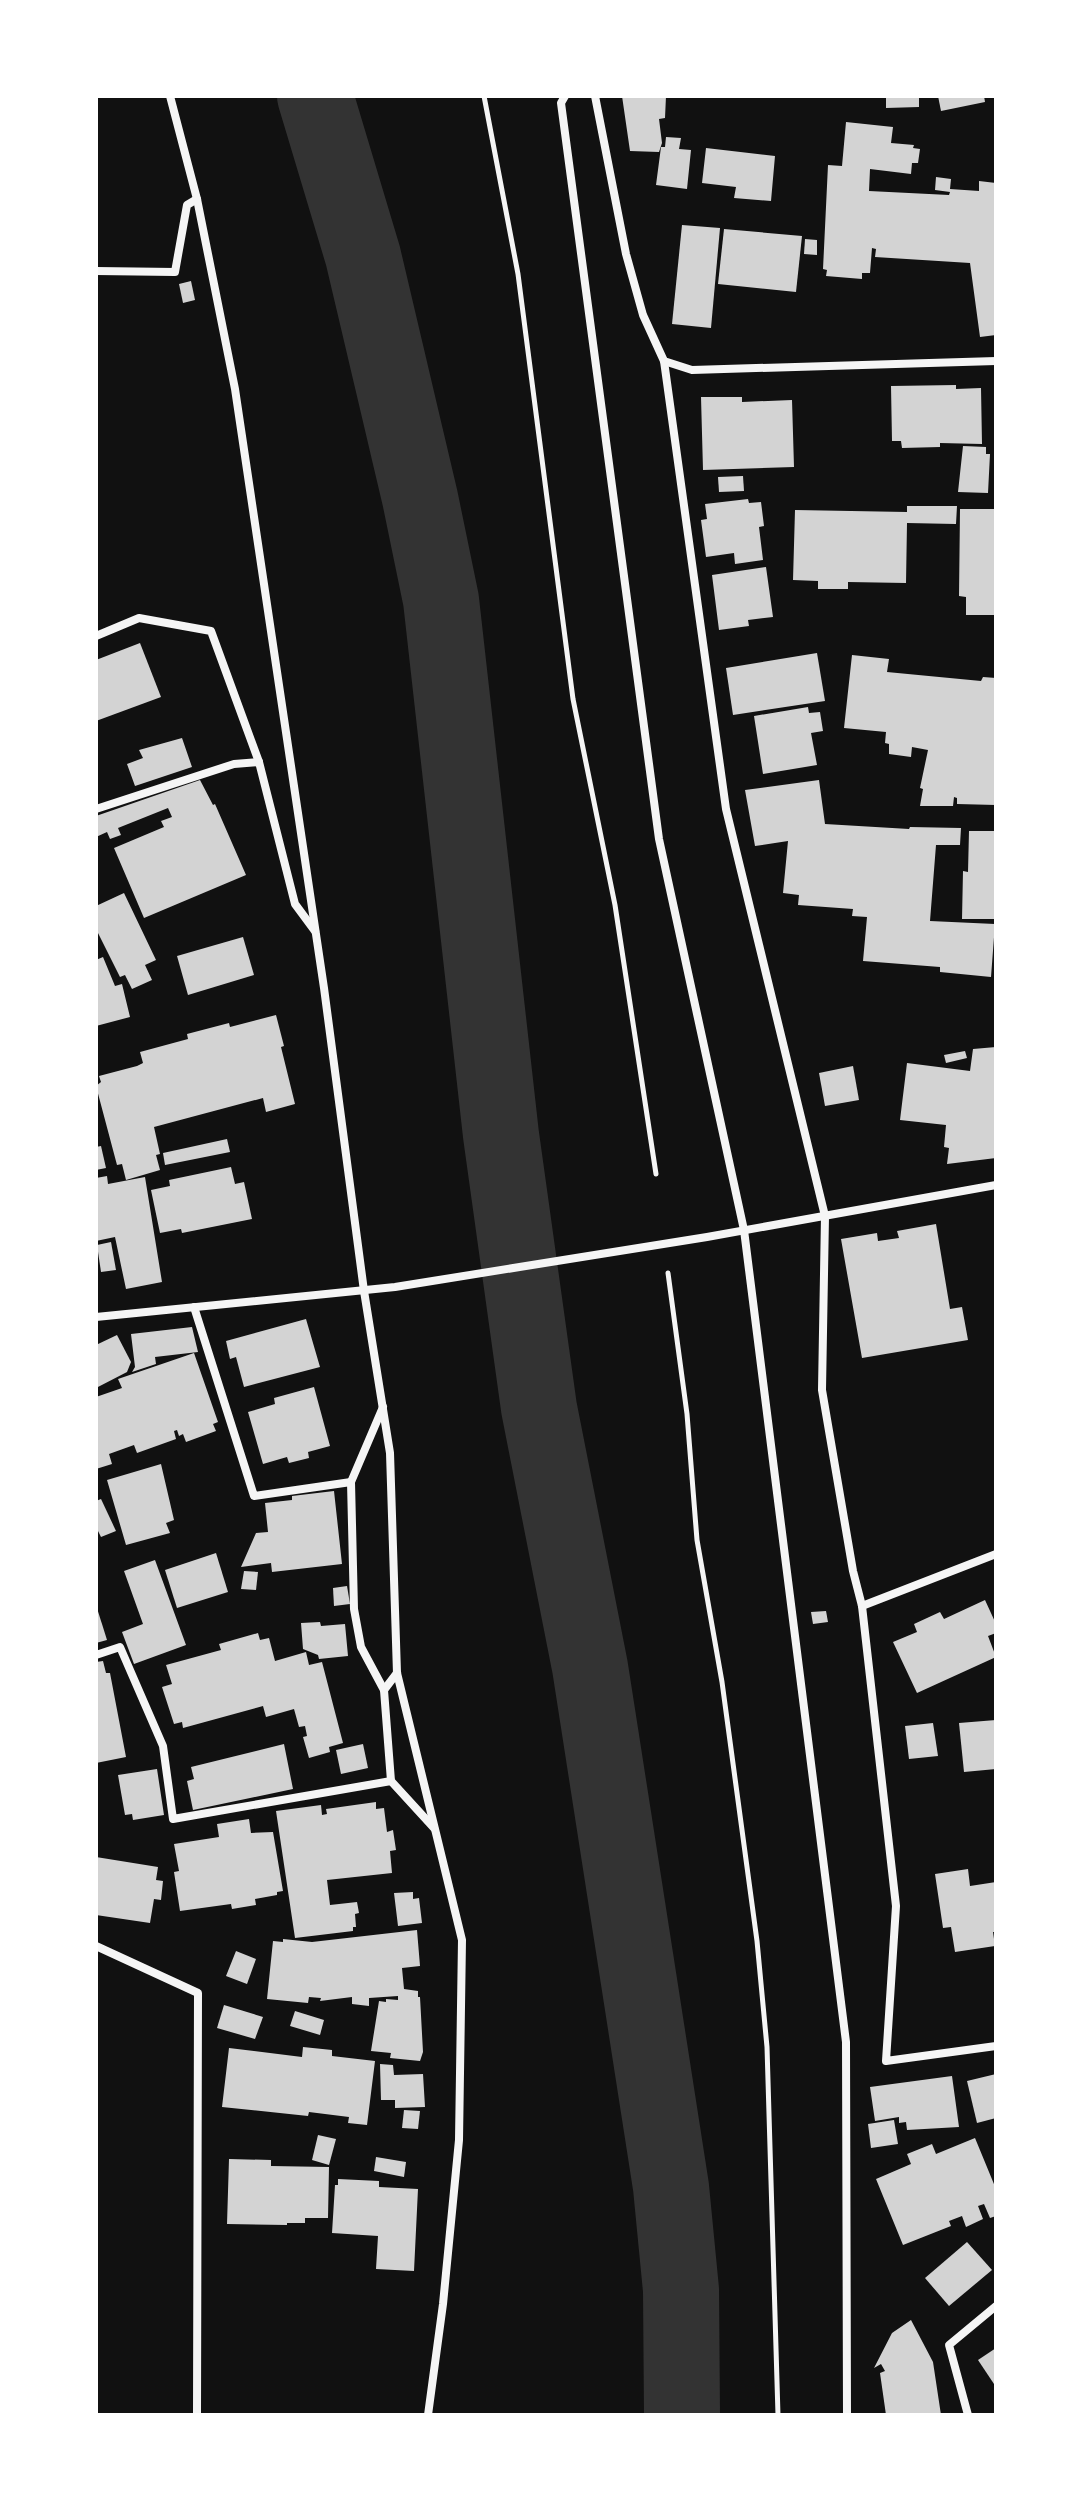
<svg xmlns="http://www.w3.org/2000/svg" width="1092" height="2511" font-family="'Exo 2',sans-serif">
<rect width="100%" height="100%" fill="#111"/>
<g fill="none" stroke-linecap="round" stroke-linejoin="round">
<polyline stroke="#333" stroke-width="76" points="315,96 363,256 420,498 441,600 501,1135 539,1408 590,1667 671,2187 681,2290 682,2415"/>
</g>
<g fill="#d3d3d3">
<polygon points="622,96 666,96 665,118 659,119 662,143 659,152 630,151"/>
<polygon points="886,96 919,96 919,107 886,108"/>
<polygon points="938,96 984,96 985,102 941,111"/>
<polygon points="846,122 893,127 891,143 914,145 913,148 920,149 918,163 912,163 911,174 870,169 869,191 949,195 950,192 935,190 936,177 951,179 950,189 979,191 979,181 996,183 996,335 980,337 970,263 875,257 876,249 872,248 870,273 862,273 862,279 826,276 827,270 823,269 828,165 842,166"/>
<polygon points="666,137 681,138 679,149 691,150 687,189 656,185 661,147 665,147"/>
<polygon points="706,148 775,156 771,201 734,198 736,187 702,183"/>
<polygon points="682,225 720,228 711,328 672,324"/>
<polygon points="724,229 802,236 796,292 718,284"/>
<polygon points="805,239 817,240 817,255 804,254"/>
<polygon points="191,281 195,300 183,303 179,284"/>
<polygon points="956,385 956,389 981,388 982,444 940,443 940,447 902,448 901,441 892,441 891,386"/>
<polygon points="701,397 742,397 742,402 792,400 794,467 703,470"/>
<polygon points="963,446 986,447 986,454 990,454 988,493 958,492"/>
<polygon points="743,476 744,491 719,492 718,477"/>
<polygon points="748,499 749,503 761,502 764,526 759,527 763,560 735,564 734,553 706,557 701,520 707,519 705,504"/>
<polygon points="907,506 957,506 956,524 907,523 906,583 848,582 848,589 818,589 818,581 793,580 795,510 907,512"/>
<polygon points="960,509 996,509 996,615 966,615 966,597 959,596"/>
<polygon points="766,567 773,617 748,620 749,626 719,630 712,575"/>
<polygon points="140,643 161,697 96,721 96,660"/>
<polygon points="817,653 825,701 733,715 726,668"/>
<polygon points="852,655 889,659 887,672 981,681 983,677 996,678 996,805 957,804 957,798 954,797 953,806 920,806 923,789 920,788 928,750 912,747 911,757 889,754 889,744 885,743 886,732 844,728"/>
<polygon points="808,707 809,713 820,712 823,731 811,733 817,765 763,774 754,716"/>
<polygon points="182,738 192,767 135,786 127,764 143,758 139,750"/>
<polygon points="200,780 213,805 215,804 246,875 144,918 114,848 164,827 161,821 172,817 168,808 118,828 121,835 110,839 107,832 96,837 96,816"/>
<polygon points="819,780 825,824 909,829 910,827 961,828 960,845 936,845 930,921 995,924 991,977 940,972 940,967 863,961 867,917 852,916 853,909 798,905 799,895 783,893 788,841 755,846 745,790"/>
<polygon points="969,831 996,831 996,919 962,919 963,871 968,872"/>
<polygon points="124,893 156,960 145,965 152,980 132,989 125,975 120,977 96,929 96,906"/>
<polygon points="243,937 254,975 188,995 177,956"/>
<polygon points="103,957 115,986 122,984 130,1017 96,1026 96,984 98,984 96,960"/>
<polygon points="276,1015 284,1046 281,1047 295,1104 266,1112 263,1098 154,1127 160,1154 156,1155 160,1170 126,1180 122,1164 117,1165 96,1086 101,1082 99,1076 137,1066 143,1063 140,1052 188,1039 187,1034 229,1023 230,1027"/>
<polygon points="996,1047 996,1158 947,1164 949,1148 944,1147 946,1125 900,1120 907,1063 970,1071 973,1049"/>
<polygon points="965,1051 967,1058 946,1063 944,1055"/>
<polygon points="853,1066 859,1100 825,1106 819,1073"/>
<polygon points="227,1139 230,1152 165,1165 163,1153"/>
<polygon points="101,1146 106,1168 96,1170 96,1147"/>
<polygon points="231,1167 235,1184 244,1182 252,1219 182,1233 181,1229 160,1233 151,1190 170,1186 169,1180"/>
<polygon points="107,1176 108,1184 145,1177 162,1282 126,1289 115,1237 96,1241 96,1178"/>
<polygon points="936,1224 950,1309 962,1307 968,1340 862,1358 841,1239 877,1233 878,1241 899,1238 897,1231"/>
<polygon points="111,1242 116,1270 101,1272 97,1245"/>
<polygon points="306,1319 320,1367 244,1387 236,1357 230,1359 226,1341"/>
<polygon points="192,1327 198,1352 155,1357 156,1364 132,1372 135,1367 131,1334"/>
<polygon points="117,1335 131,1362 127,1372 96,1388 96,1345"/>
<polygon points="194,1353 218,1422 213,1424 216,1431 186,1442 183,1434 179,1436 177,1430 174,1431 176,1439 137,1453 134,1445 109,1454 112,1464 96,1469 96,1397 122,1388 118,1379"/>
<polygon points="314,1387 330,1446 308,1452 309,1458 289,1463 287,1457 263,1464 248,1412 275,1404 274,1398"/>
<polygon points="161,1464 174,1520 166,1523 170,1533 126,1545 107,1480"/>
<polygon points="334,1491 342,1564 272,1572 271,1563 241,1567 256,1533 268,1532 265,1503 292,1500 292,1496"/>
<polygon points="101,1499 116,1531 101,1537 96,1527 96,1501"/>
<polygon points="216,1553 228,1592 177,1608 165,1570"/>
<polygon points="155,1560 186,1645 134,1664 122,1632 143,1624 124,1571"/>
<polygon points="244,1571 258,1572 256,1590 241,1589"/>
<polygon points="347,1586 350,1604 334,1606 333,1588"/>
<polygon points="985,1600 996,1624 996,1633 988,1636 996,1657 917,1693 893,1642 917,1632 914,1624 940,1612 944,1619"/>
<polygon points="96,1605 107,1640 96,1643"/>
<polygon points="826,1611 828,1622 813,1624 811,1612"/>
<polygon points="320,1622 321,1626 345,1624 348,1656 319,1659 318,1655 303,1649 301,1623"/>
<polygon points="258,1633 260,1640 269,1638 275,1661 306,1652 309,1665 322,1662 343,1743 329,1747 330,1752 309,1758 303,1737 307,1736 305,1726 299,1727 294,1709 266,1717 263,1706 183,1728 182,1722 174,1724 162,1687 172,1684 166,1665 221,1650 219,1644"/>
<polygon points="103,1661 106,1673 110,1673 126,1757 96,1763 96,1662"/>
<polygon points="996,1720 996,1769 964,1772 959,1723"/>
<polygon points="933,1723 938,1756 909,1759 905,1726"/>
<polygon points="284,1744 293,1789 193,1810 187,1781 194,1779 191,1767"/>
<polygon points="363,1744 368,1768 341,1774 336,1750"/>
<polygon points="157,1769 164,1815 133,1820 132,1814 125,1815 118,1775"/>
<polygon points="376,1802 376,1809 384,1808 387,1832 393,1830 396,1850 390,1851 392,1873 327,1880 330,1905 357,1902 359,1913 355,1914 356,1927 353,1927 353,1931 295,1938 276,1811 321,1805 322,1815 327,1814 326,1809"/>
<polygon points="249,1819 251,1833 273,1832 283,1891 277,1892 277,1895 255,1899 256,1905 232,1909 231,1904 180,1911 174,1872 179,1871 174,1844 219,1837 217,1824"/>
<polygon points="96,1857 158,1867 156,1880 163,1881 161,1900 154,1899 150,1923 96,1915"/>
<polygon points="968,1869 970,1886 996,1882 996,1932 993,1932 995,1946 955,1952 951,1927 943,1928 935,1874"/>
<polygon points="413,1892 413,1899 419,1898 422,1923 398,1926 394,1893"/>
<polygon points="417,1930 420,1966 402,1968 404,1989 418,1991 418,1997 420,1997 423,2052 420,2061 390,2058 391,2053 371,2051 379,2001 386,2002 386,1999 398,2000 398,1996 369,1998 369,2006 352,2004 352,1997 320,2001 321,1998 309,1997 308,2003 267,1999 273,1941 283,1942 283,1939 312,1942"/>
<polygon points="236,1951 256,1959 247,1984 226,1976"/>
<polygon points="224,2005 263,2017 255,2039 217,2028"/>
<polygon points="295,2011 324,2020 320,2035 290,2026"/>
<polygon points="303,2047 332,2050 332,2056 375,2061 367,2125 348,2123 349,2117 309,2112 308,2116 222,2107 229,2048 302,2057"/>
<polygon points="380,2064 393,2065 394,2075 423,2074 425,2107 395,2108 395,2100 381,2100"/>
<polygon points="996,2074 996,2118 977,2123 967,2081"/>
<polygon points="952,2076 959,2127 907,2130 906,2122 899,2123 899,2117 875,2121 870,2087"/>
<polygon points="404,2110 420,2111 418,2129 402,2128"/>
<polygon points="894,2120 898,2144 871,2148 868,2124"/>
<polygon points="318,2135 336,2139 329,2165 312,2160"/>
<polygon points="975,2138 996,2189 996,2216 990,2218 984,2204 978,2206 983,2219 966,2227 962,2216 949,2221 951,2226 903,2245 876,2179 911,2164 907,2154 932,2144 936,2154"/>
<polygon points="376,2157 406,2162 404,2177 374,2171"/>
<polygon points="229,2159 271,2160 271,2166 329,2167 328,2218 305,2218 305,2223 287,2223 287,2225 227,2224"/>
<polygon points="338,2179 379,2181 379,2187 418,2189 414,2271 376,2269 378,2236 332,2233 335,2185 338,2185"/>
<polygon points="967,2242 992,2270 949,2306 925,2278"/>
<polygon points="911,2320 933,2362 941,2415 886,2415 880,2373 885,2371 881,2364 874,2368 892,2333"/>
<polygon points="996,2348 996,2387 978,2360"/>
</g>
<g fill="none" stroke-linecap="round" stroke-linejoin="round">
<g stroke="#f5f5f5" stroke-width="5">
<polyline points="484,96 518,274 573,699 615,905 656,1174"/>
<polyline points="668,1273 687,1414 697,1540 722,1682 757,1941 767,2047 778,2415"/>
</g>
<g stroke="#f5f5f5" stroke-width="8">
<polyline points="170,96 197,199 235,389 324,988 364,1291 390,1453 397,1673 462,1940 459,2140 443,2304 428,2415"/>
<polyline points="565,96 561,103 659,839 744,1230 846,2042 847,2415"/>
<polyline points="595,96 626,254 643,315 664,361 692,370 996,361"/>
<polyline points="96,271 175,272 187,205 197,199"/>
<polyline points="664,361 726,809 825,1216 822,1390 853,1571 862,1606 896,1906 886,2061 996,2046"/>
<polyline points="96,636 139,618 211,631 259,762 295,904 315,931"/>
<polyline points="96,809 234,764 259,762"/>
<polyline points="194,1307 254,1496 351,1482"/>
<polyline points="96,1317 395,1287 707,1237 996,1185"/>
<polyline points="383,1407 351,1482 354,1609 361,1647 384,1690"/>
<polyline points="862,1606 996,1554"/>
<polyline points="96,1655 120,1647 163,1746 173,1819 391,1781"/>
<polyline points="397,1673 384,1690 391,1781 434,1828"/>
<polyline points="96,1946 198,1993 197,2415"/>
<polyline points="968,2415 949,2345 996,2306"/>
</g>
</g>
<rect width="1092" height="2511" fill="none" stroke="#ffffff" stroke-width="196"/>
</svg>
